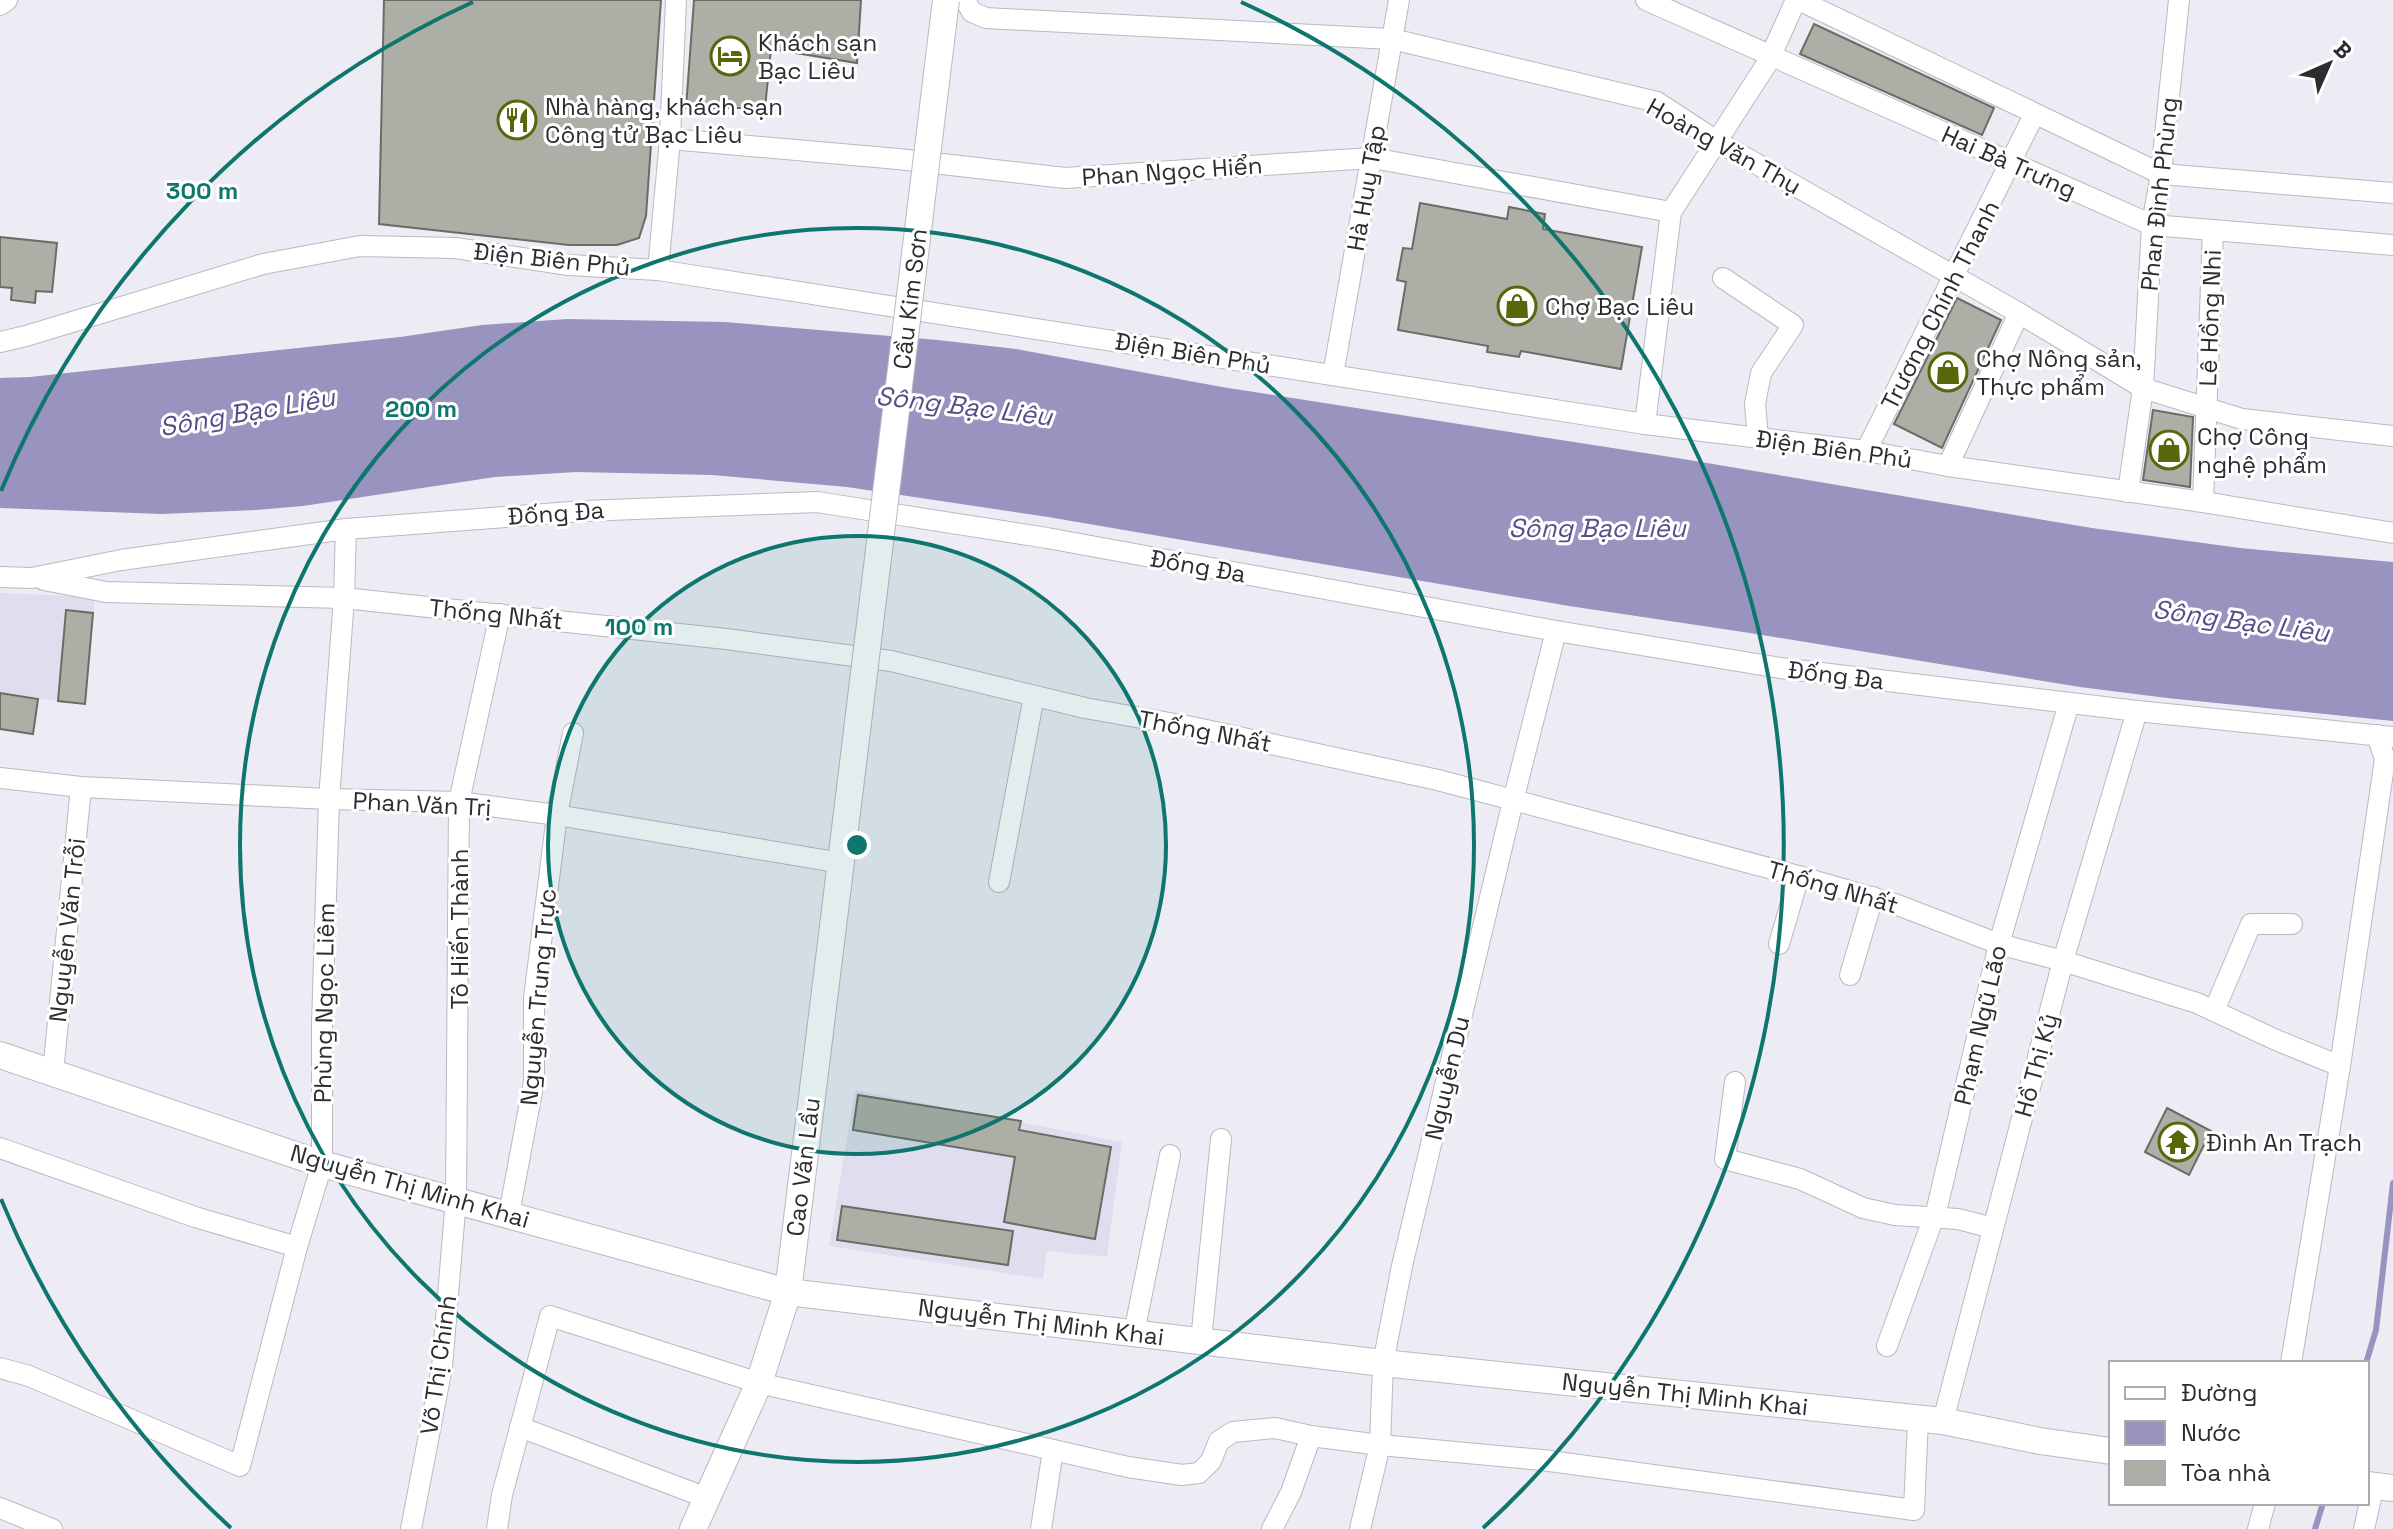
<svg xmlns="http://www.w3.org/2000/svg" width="2393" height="1529" font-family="'Space Grotesk',sans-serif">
<rect width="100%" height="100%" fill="#edecf5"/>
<g fill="#e0deee">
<polygon points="0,593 95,597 85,704 39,699 33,734 0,729"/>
<polygon points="855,1090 1122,1142 1107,1257 1047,1251 1043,1279 829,1246"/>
</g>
<polygon fill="#9993bf" points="567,319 725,322 938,340 1016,349 1222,387 1677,458 2092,528 2240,548 2393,562 2393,721 2167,698 2080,687 1750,633 1569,606 1048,517 847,487 712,475 576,472 495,477 303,506 256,510 162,514 0,508 0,378 30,377 400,337 482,325"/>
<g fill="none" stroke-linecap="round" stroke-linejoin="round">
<g stroke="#9993bf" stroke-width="6">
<polyline points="2366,1363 2376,1330 2393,1183"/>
<polyline points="2315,1529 2323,1503"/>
</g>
</g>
<g fill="#adafa6" stroke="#6a6c65" stroke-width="2">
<polygon points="384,0 661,0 646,216 639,238 617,245 569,245 379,224"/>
<polygon points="694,0 861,0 857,63 771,49 765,108 686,108"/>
<polygon points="1814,24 1994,108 1982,135 1800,54"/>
<polygon points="1420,203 1507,219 1509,207 1545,214 1543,229 1642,247 1621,369 1521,351 1519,357 1487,352 1488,346 1398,330 1406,282 1397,280 1403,248 1412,249"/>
<polygon points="0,237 57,243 52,292 36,291 35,303 11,300 12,288 0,287"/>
<polygon points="1957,298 2001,320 1942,448 1894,424"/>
<polygon points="2153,410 2193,417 2190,487 2143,480"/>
<polygon points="66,610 93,613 85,704 58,701"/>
<polygon points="0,693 38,699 33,734 0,729"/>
<polygon points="858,1095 1021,1121 1019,1130 1111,1147 1095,1239 1004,1222 1015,1157 853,1130"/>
<polygon points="2167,1108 2211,1131 2189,1175 2145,1152"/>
<polygon points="842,1206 1013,1231 1008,1265 837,1240"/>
</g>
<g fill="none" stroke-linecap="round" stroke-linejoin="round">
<g stroke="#b9b9c1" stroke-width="22">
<g id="minor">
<polyline points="965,0 972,12 986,18 1392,39 1657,102 1718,142 2019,313 2143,388 2242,419 2393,436"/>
<polyline points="1646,0 2152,225 2393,245"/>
<polyline points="1799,0 2161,174 2393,193"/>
<polyline points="0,5 7,0"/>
<polyline points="670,139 898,159 1065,178 1372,158 1671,212"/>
<polyline points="658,270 670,139 676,0"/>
<polyline points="1723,278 1793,325 1761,373 1755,404 1758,438"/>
<polyline points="0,342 26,336 263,264 360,246 455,248 569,265 658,270 1645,424 1866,451 1948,466 2203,502 2393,533"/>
<polyline points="1333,375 1399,0"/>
<polyline points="1645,424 1671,212 1768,62 1796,0"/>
<polyline points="1866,451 2034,115"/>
<polyline points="1948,466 2019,313"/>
<polyline points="2128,492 2143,388 2152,225 2161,174 2179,0"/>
<polyline points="2203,502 2213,230"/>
<polyline points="0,577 32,578 121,560 346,529 584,511 817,502 1047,538 1556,631 1780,668 2137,711 2393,737"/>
<polyline points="44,580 106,592 344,598 726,639 891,661 1085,708 1192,727 1438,780 1780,871 1895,904 1999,944 2063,961 2197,1003 2276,1040 2340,1066"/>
<polyline points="0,778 81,787 329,799 459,802 557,815 841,863"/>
<polyline points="999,882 1034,696"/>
<polyline points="1779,944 1799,876"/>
<polyline points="1850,975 1873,897"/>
<polyline points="2214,1011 2251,924 2292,924"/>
<polyline points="53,1073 81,787"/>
<polyline points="1735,1082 1725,1159 1800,1179 1863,1208 1895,1215 1958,1219 1993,1228"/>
<polyline points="0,1148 195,1217 297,1247"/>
<polyline points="509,1214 534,1081 534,998 557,815 573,733"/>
<polyline points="1134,1333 1170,1155"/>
<polyline points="1201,1341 1221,1139"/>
<polyline points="1887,1346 1937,1208 1999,944 2069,703"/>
<polyline points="2291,1363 2340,1066 2385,759 2377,735"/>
<polyline points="0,1368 29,1376 240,1466 297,1247 322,1164 322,1025 329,799 344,598 346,529"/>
<polyline points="1943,1421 2063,961 2137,711"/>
<polyline points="520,1427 707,1498"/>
<polyline points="0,1508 52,1529"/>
<polyline points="411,1529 442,1367 456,1199 459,802 500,614"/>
<polyline points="497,1529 502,1495 550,1316 759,1383 1128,1467 1182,1475 1199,1473 1211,1461 1219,1441 1233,1432 1275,1428 1311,1436 1380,1445 1542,1460 1914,1510 1918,1419"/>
<polyline points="1041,1529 1053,1450"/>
<polyline points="1272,1529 1291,1492 1311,1436"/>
<polyline points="1360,1529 1380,1445 1383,1363 1402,1266 1513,801 1556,631"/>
<polyline points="2258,1529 2265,1503"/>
<polyline points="2364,1529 2374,1485"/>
</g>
</g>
<g stroke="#b9b9c1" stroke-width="28">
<g id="major">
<polyline points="0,1055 322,1164 788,1292 1383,1363 1943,1421 2040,1441 2111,1451"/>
<polyline points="2367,1485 2393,1488"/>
<polyline points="693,1529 759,1383 788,1292 850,788"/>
</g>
</g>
<use href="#minor" stroke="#fff" stroke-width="20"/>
<use href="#major" stroke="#fff" stroke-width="26"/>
<g stroke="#b9b9c1" stroke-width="28" stroke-linecap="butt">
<polyline id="major-bridge" points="850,788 946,0"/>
</g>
<use href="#major-bridge" stroke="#fff" stroke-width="26"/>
</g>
<circle cx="857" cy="845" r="309" fill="#0f766e" fill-opacity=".12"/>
<g fill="none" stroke="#0f766e" stroke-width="4">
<circle cx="857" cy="845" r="309"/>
<circle cx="857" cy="845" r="617"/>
<path d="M231 1528A926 926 0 0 1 1 1199M1 491A926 926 0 0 1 473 2M1241 2A926 926 0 0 1 1483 1528"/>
</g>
<defs>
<g id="hotel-ring" transform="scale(2)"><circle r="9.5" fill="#fff" stroke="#59660a" stroke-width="1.5"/><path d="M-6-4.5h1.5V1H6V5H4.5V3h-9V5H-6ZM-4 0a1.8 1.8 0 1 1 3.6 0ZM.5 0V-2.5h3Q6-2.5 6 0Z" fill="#59660a"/></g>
<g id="restaurant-ring" transform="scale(2)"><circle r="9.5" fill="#fff" stroke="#59660a" stroke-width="1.5"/><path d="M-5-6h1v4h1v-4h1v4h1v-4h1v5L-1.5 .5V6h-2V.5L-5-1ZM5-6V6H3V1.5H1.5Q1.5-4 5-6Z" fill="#59660a"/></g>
<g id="shop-ring" transform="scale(2)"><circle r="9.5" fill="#fff" stroke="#59660a" stroke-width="1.5"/><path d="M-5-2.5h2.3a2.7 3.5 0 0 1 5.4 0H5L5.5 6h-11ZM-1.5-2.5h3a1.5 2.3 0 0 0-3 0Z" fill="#59660a"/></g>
<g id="temple-ring" transform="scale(2)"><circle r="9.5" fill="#fff" stroke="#59660a" stroke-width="1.5"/><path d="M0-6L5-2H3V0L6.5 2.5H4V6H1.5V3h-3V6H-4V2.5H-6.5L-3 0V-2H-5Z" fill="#59660a"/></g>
</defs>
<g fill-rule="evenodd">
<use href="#hotel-ring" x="730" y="56"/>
<use href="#restaurant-ring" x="517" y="120"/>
<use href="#shop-ring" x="1517" y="306"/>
<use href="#shop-ring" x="1948" y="372"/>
<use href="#shop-ring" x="2169" y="450"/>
<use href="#temple-ring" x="2178" y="1142"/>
</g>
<g text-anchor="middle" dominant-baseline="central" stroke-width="6" stroke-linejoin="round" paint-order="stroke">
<g font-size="24" fill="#2d2d30" stroke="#fff" text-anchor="start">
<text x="758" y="42">Khách sạn<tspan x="758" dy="28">Bạc Liêu</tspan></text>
<text x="545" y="106">Nhà hàng, khách sạn<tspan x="545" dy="28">Công tử Bạc Liêu</tspan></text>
<text x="1545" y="306">Chợ Bạc Liêu</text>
<text x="1976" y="358">Chợ Nông sản,<tspan x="1976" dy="28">Thực phẩm</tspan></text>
<text x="2197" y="436">Chợ Công<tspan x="2197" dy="28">nghệ phẩm</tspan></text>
<text x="2206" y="1142">Đình An Trạch</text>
</g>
<g font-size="24" fill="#2d2d30" stroke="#fff">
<text transform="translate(1724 146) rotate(29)">Hoàng Văn Thụ</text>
<text transform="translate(2009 162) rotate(24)">Hai Bà Trưng</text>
<text transform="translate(1172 171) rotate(-4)">Phan Ngọc Hiển</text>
<text transform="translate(1366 188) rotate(-80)">Hà Huy Tập</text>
<text transform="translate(2159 194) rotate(-84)">Phan Đình Phùng</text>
<text transform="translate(552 259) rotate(6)">Điện Biên Phủ</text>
<text transform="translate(910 299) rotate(-83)">Cầu Kim Sơn</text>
<text transform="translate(1940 305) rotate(-63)">Trương Chính Thanh</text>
<text transform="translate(2210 318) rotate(-88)">Lê Hồng Nhi</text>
<text transform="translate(1193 353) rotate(9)">Điện Biên Phủ</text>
<text transform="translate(1834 449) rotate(8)">Điện Biên Phủ</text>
<text transform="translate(556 513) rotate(-4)">Đống Đa</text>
<text transform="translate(1198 566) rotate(10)">Đống Đa</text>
<text transform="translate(496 614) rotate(6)">Thống Nhất</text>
<text transform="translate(1836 675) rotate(7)">Đống Đa</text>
<text transform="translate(1205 731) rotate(11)">Thống Nhất</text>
<text transform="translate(422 804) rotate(3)">Phan Văn Trị</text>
<text transform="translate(1833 887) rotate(16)">Thống Nhất</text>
<text transform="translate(459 929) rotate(-90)">Tô Hiến Thành</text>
<text transform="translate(67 930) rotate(-84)">Nguyễn Văn Trỗi</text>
<text transform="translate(538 997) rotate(-85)">Nguyễn Trung Trực</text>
<text transform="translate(324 1003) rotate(-89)">Phùng Ngọc Liêm</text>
<text transform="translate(1980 1025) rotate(-77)">Phạm Ngũ Lão</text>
<text transform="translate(2036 1065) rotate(-75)">Hồ Thị Kỷ</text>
<text transform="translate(1447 1078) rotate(-77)">Nguyễn Du</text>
<text transform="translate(803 1167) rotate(-83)">Cao Văn Lầu</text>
<text transform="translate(410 1186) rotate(16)">Nguyễn Thị Minh Khai</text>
<text transform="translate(1041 1322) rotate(7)">Nguyễn Thị Minh Khai</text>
<text transform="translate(438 1365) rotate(-82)">Võ Thị Chính</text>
<text transform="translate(1685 1394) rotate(6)">Nguyễn Thị Minh Khai</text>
</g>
<g font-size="26" font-style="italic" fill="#584d87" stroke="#fff">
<text transform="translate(964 406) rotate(7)">Sông Bạc Liêu</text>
<text transform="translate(247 412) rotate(-10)">Sông Bạc Liêu</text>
<text x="1597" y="528">Sông Bạc Liêu</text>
<text transform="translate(2241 621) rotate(8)">Sông Bạc Liêu</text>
</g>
</g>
<circle cx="857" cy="845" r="12" fill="#0f766e" stroke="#fff" stroke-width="4"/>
<g font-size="24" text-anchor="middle" font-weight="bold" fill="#0f766e" stroke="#fff" stroke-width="6" stroke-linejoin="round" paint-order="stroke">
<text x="202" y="199">300 m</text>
<text x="421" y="417">200 m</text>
<text x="639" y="635">100 m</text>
</g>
<rect x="2109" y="1361" width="260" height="144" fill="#ffffff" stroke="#ababac" stroke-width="2"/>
<rect x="2125" y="1387" width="40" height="12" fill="#ffffff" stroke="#ababac" stroke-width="2"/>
<text x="2181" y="1401" font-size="24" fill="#2d2d30">Đường</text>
<rect x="2125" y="1421" width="40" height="24" fill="#9993bf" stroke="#ababac" stroke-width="2"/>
<text x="2181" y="1441" font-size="24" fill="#2d2d30">Nước</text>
<rect x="2125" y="1461" width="40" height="24" fill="#adafa6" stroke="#ababac" stroke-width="2"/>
<text x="2181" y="1481" font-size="24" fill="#2d2d30">Tòa nhà</text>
<g transform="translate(2329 64) rotate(45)" stroke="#ffffff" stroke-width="6" paint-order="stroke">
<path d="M0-6L14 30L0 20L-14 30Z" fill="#2d2d30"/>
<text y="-12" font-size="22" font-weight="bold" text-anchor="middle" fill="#2d2d30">B</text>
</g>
</svg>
